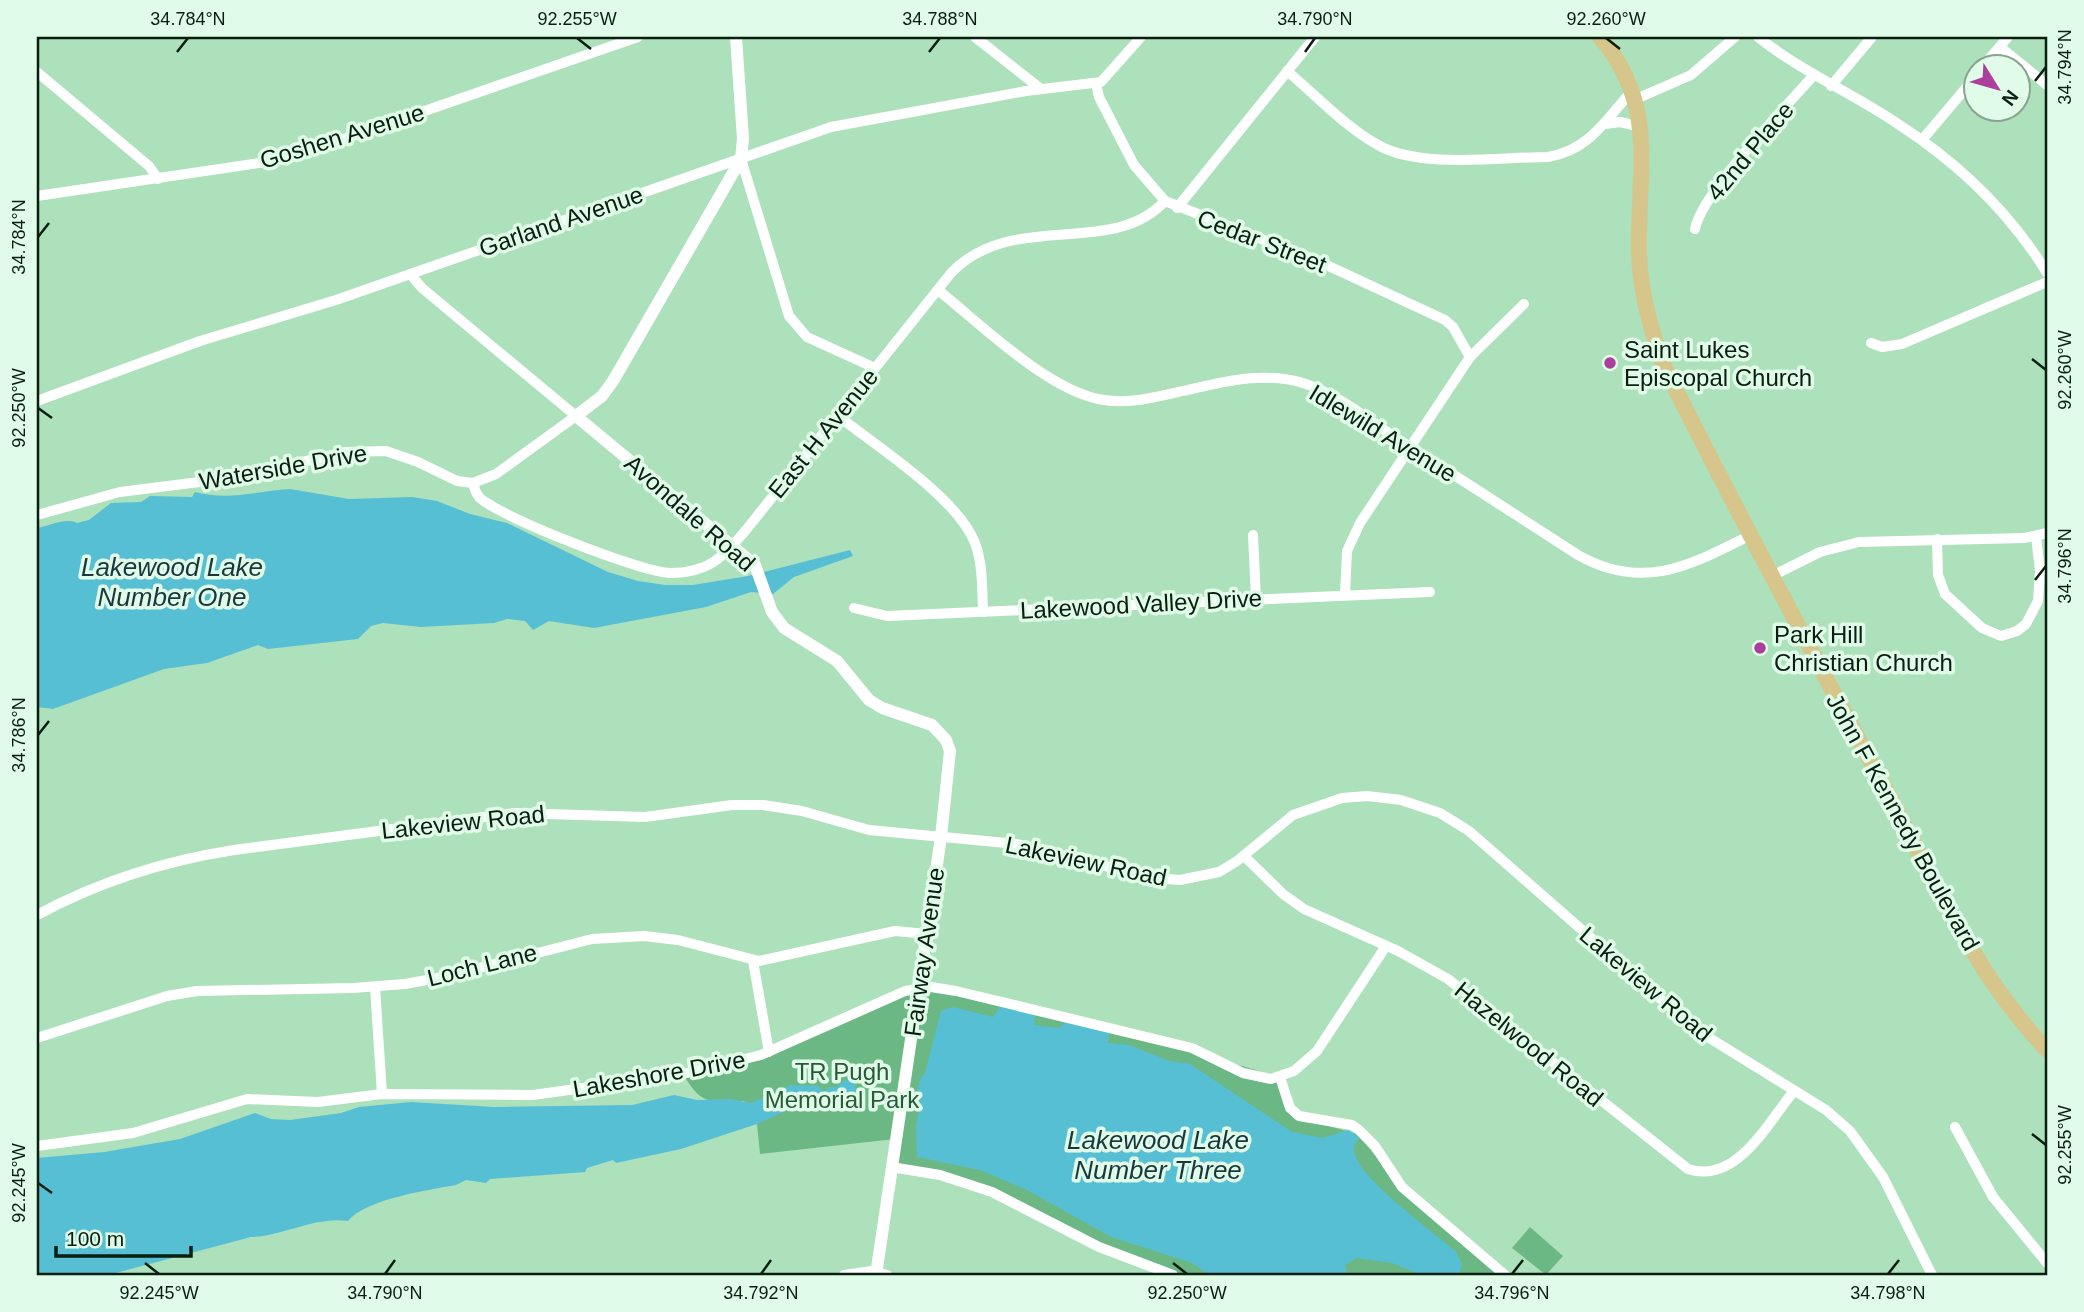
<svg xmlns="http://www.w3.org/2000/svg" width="2084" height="1312" font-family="Helvetica,sans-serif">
<rect width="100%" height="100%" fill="#ace1bb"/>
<g fill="#6cb885">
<path d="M 922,987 L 1218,1059 L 1280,1077 L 1291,1108 L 1304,1119 L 1357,1134 L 1390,1173 L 1506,1275 L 1173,1275 L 1126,1259 L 1007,1198 L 940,1175 L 891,1167 L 895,1139 L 760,1154 L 757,1124 L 744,1101 C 707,1100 703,1107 683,1074 L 742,1061 Z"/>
<polygon points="1530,1227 1563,1256 1546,1275 1512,1248"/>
</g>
<g fill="#57bfd4">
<path d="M 290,489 L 349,499 L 412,497 L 437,501 L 470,514 L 507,523 L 608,572 L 638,581 L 665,585 L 693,585 L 748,576 L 850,550 L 853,556 L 794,577 L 773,594 L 751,592 L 706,607 L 594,628 L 549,621 L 533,630 L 525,621 L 507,619 L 494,623 L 421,627 L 383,623 L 371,626 L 358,639 L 268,649 L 258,645 L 207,663 L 164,669 L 53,709 L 37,707 L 37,528 C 49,526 66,517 77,523 L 89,520 L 111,503 L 141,502 L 150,496 L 192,497 L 195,492 C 228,501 257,491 290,489 Z"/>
<path d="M 1001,1006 L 1035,1015 L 1034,1025 L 1059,1028 L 1066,1021 L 1109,1033 L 1108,1043 L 1129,1045 L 1169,1061 L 1190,1064 L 1292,1132 L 1323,1138 L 1348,1130 L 1359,1137 C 1357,1140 1355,1143 1354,1147 C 1349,1173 1437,1234 1456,1252 L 1462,1264 L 1459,1274 L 1422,1275 L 1392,1263 L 1357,1258 L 1345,1265 L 1347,1275 L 1210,1275 L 1192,1263 L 1111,1237 L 1027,1190 L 980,1170 L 917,1157 L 916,1127 L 921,1097 L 917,1091 L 921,1077 L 925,1073 L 941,1011 L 953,1007 L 993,1017 Z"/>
<polygon points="844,1080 855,1081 856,1090 850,1101 845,1097 832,1099 824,1095 828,1087 837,1087"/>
<path d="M 791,1085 L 818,1086 L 824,1092 L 805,1098 L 790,1109 L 757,1124 L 681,1149 L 616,1163 L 613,1160 L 587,1168 L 585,1172 L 490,1179 L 486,1183 L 466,1180 L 456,1185 C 428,1190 366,1199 348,1221 C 316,1216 283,1236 251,1237 L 108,1275 L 37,1275 L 37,1158 L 104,1152 L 180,1139 L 255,1113 L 271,1119 L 290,1120 L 341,1113 L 359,1107 L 411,1102 L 494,1107 L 632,1105 L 674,1095 L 697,1100 L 730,1099 L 751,1103 Z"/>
</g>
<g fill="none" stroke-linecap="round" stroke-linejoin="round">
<g stroke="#fff" stroke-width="10">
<polyline points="975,37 1041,89"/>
<path d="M 1758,37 C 1802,72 1852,93 1898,124 C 1960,164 2009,211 2047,273"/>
<polyline points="2000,47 2047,85"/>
<polyline points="1983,66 2008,37"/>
<path d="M 1287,71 C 1317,96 1345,127 1378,145 C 1420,169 1500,157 1548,157 C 1590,150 1606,119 1633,90"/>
<polyline points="37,72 149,166 158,179"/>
<polyline points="1096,83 1099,97 1134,165 1165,201 1320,262 1445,320 1453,327 1470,357"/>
<polyline points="1831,86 1872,37"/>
<polyline points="1636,99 1691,75 1735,37"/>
<polyline points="1605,124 1620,122 1642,127"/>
<polyline points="1922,140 1976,76"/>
<polyline points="741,159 789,316 807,337 875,368"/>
<polyline points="37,196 286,159 638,37"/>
<polyline points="1177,208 1315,37"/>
<path d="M 1695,229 C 1702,192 1785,108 1813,76"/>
<path d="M 938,290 C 982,325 1049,392 1104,400 C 1131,404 1157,397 1183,391 C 1223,382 1262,371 1303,383 C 1338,394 1369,420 1399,440 C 1459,478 1518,516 1578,555 C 1643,592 1691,565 1751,535"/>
<polyline points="1871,343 1882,347 1902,344 2047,282"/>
<polyline points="37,401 200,341 336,300 831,127 1026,91 1101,82 1141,37"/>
<path d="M 837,415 C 876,446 958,498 975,543 C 983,564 982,589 983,612"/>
<path d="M 473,483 C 474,488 476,493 479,497 C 497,516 643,573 670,573 C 709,573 723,557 746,530 L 951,273 C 1012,209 1111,259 1165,201"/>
<polyline points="37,515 120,492 231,478 346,452 386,451 418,462 457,481 473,483 496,474 576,416 422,288 410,274"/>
<polyline points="1253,535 1256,599"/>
<polyline points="1937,539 1938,575 1945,594 1982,628 2001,636 2017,631 2026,624 2038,601 2040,571 2036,536"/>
<polyline points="1772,576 1820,552 1859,542 2024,538 2047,533"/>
<polyline points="1345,595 1347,551 1360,523 1470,357 1524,304"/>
<polyline points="854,608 887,616 1430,592"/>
<path d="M 1244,856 L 1283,894 L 1304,909 L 1398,951 L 1448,979 L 1688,1169 C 1737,1185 1768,1122 1794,1091"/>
<path d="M 37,915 C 100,881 163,861 234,850 L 515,813 L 645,817 L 732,805 L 763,805 L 802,811 L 869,830 L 1017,844 L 1153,878 L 1180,880 L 1219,872 L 1237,861 L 1293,815 L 1342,798 L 1367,796 L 1401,800 L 1440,813 L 1469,831 L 1695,1029 L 1826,1110 L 1850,1131 L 1883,1177 L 1932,1275"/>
<polyline points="753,961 769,1052"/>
<polyline points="375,987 382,1094"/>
<polyline points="37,1038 167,996 197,991 353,988 405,984 448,976 592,939 644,936 678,940 759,961 895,931 927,934"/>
<polyline points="1280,1077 1290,1108 1299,1116 1352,1125 1359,1130 1375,1146 1402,1187 1505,1275"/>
<polyline points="1955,1127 1993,1197 2047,1263"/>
<polyline points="37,1146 133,1133 247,1099 318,1102 382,1094 533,1095 683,1074 761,1055 905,991 931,987 956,991 1192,1048 1243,1073 1271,1079 1294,1071 1317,1051 1386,946"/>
<polyline points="891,1167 940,1175 992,1192 1099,1247 1173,1275"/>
<polyline points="844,1275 872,1271 887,1275"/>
</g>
<polyline stroke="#fff" stroke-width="12" points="736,37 743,139 741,159 613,381 602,396 576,416 755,565 772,612 784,628 837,661 869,700 882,708 932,725 946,740 950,751 941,837 876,1275"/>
<path stroke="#d6c68b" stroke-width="16" d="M 1600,37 C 1659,107 1637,170 1639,253 C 1640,292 1650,328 1663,364 C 1734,507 1810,649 1886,790 C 1934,880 1976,976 2047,1050"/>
</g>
<path fill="none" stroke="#0a1f11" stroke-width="2.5" d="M 577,38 L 591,49M 1606,38 L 1620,49M 177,52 L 188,38M 929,52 L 940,38M 1305,52 L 1315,38M 2035,81 L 2046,67M 38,237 L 49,223M 2032,359 L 2046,370M 38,408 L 52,418M 2035,580 L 2046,566M 38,735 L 49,721M 2032,1134 L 2046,1145M 38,1183 L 52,1193M 145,1263 L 159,1274M 1173,1263 L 1187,1274M 385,1274 L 395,1260M 761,1274 L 771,1260M 1512,1274 L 1523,1260M 1888,1274 L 1899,1260"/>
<g fill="#ac3f9d" stroke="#e0fbe7" stroke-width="2.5">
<circle cx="1610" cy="363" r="7"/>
<circle cx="1760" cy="648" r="7"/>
</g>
<g text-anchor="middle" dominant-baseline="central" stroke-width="7" stroke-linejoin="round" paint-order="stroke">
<g font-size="24" fill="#0a1f11" stroke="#e0fbe7">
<text transform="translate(342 136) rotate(-17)">Goshen Avenue</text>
<text transform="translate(1750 151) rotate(-50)">42nd Place</text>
<text transform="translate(561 221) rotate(-19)">Garland Avenue</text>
<text transform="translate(1262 241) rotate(21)">Cedar Street</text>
<text transform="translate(823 433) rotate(-51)">East H Avenue</text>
<text transform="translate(1383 433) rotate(31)">Idlewild Avenue</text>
<text transform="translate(283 467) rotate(-10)">Waterside Drive</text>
<text transform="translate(690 513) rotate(41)">Avondale Road</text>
<text transform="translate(1141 604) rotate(-3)">Lakewood Valley Drive</text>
<text transform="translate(463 822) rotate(-6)">Lakeview Road</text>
<text transform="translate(1903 822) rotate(61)">John F Kennedy Boulevard</text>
<text transform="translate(1086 861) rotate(12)">Lakeview Road</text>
<text transform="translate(924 952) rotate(-82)">Fairway Avenue</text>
<text transform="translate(482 965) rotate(-14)">Loch Lane</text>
<text transform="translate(1646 984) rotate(40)">Lakeview Road</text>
<text transform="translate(1529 1044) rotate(39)">Hazelwood Road</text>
<text transform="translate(659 1074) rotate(-10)">Lakeshore Drive</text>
</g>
<g font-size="24" fill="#0a1f11" stroke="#e0fbe7" text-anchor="start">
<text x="1624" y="349">Saint Lukes<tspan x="1624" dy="28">Episcopal Church</tspan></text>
<text x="1774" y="634">Park Hill<tspan x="1774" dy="28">Christian Church</tspan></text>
</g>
<g font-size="24" fill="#265a39" stroke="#e0fbe7">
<text x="842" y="1071">TR Pugh<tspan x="842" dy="28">Memorial Park</tspan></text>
</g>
<g font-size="26" font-style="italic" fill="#18383f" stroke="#e0fbe7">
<text x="172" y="567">Lakewood Lake<tspan x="172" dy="30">Number One</tspan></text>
<text x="1158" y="1140">Lakewood Lake<tspan x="1158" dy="30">Number Three</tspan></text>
</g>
</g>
<rect width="2084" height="1312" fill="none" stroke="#e0fbe7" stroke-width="77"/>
<g transform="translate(1997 88) rotate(127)"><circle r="33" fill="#e0fbe7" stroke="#8aa391" stroke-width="2"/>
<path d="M0-5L12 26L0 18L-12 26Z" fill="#ac3f9d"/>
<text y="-10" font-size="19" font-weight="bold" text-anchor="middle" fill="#0a1f11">N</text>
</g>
<path d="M56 1246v10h135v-10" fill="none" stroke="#0a1f11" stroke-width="3.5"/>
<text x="66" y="1246" font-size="21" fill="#0a1f11" stroke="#e0fbe7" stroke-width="5" paint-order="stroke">100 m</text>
<rect x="38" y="38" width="2008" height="1236" fill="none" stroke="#0a1f11" stroke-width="2.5"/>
<g font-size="18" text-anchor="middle" fill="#0a1f11">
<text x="188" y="25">34.784°N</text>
<text x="577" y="25">92.255°W</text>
<text x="940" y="25">34.788°N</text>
<text x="1315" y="25">34.790°N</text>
<text x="1606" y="25">92.260°W</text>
<text transform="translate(2065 67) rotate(-90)" y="6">34.794°N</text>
<text transform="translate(19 237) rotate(-90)" y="6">34.784°N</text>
<text transform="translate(2065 370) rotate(-90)" y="6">92.260°W</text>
<text transform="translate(19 408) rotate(-90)" y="6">92.250°W</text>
<text transform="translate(2065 566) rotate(-90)" y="6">34.796°N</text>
<text transform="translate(19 735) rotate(-90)" y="6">34.786°N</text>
<text transform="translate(2065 1145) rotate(-90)" y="6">92.255°W</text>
<text transform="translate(19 1183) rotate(-90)" y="6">92.245°W</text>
<text x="159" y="1299">92.245°W</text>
<text x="385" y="1299">34.790°N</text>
<text x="761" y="1299">34.792°N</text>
<text x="1187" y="1299">92.250°W</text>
<text x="1512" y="1299">34.796°N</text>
<text x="1888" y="1299">34.798°N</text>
</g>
</svg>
